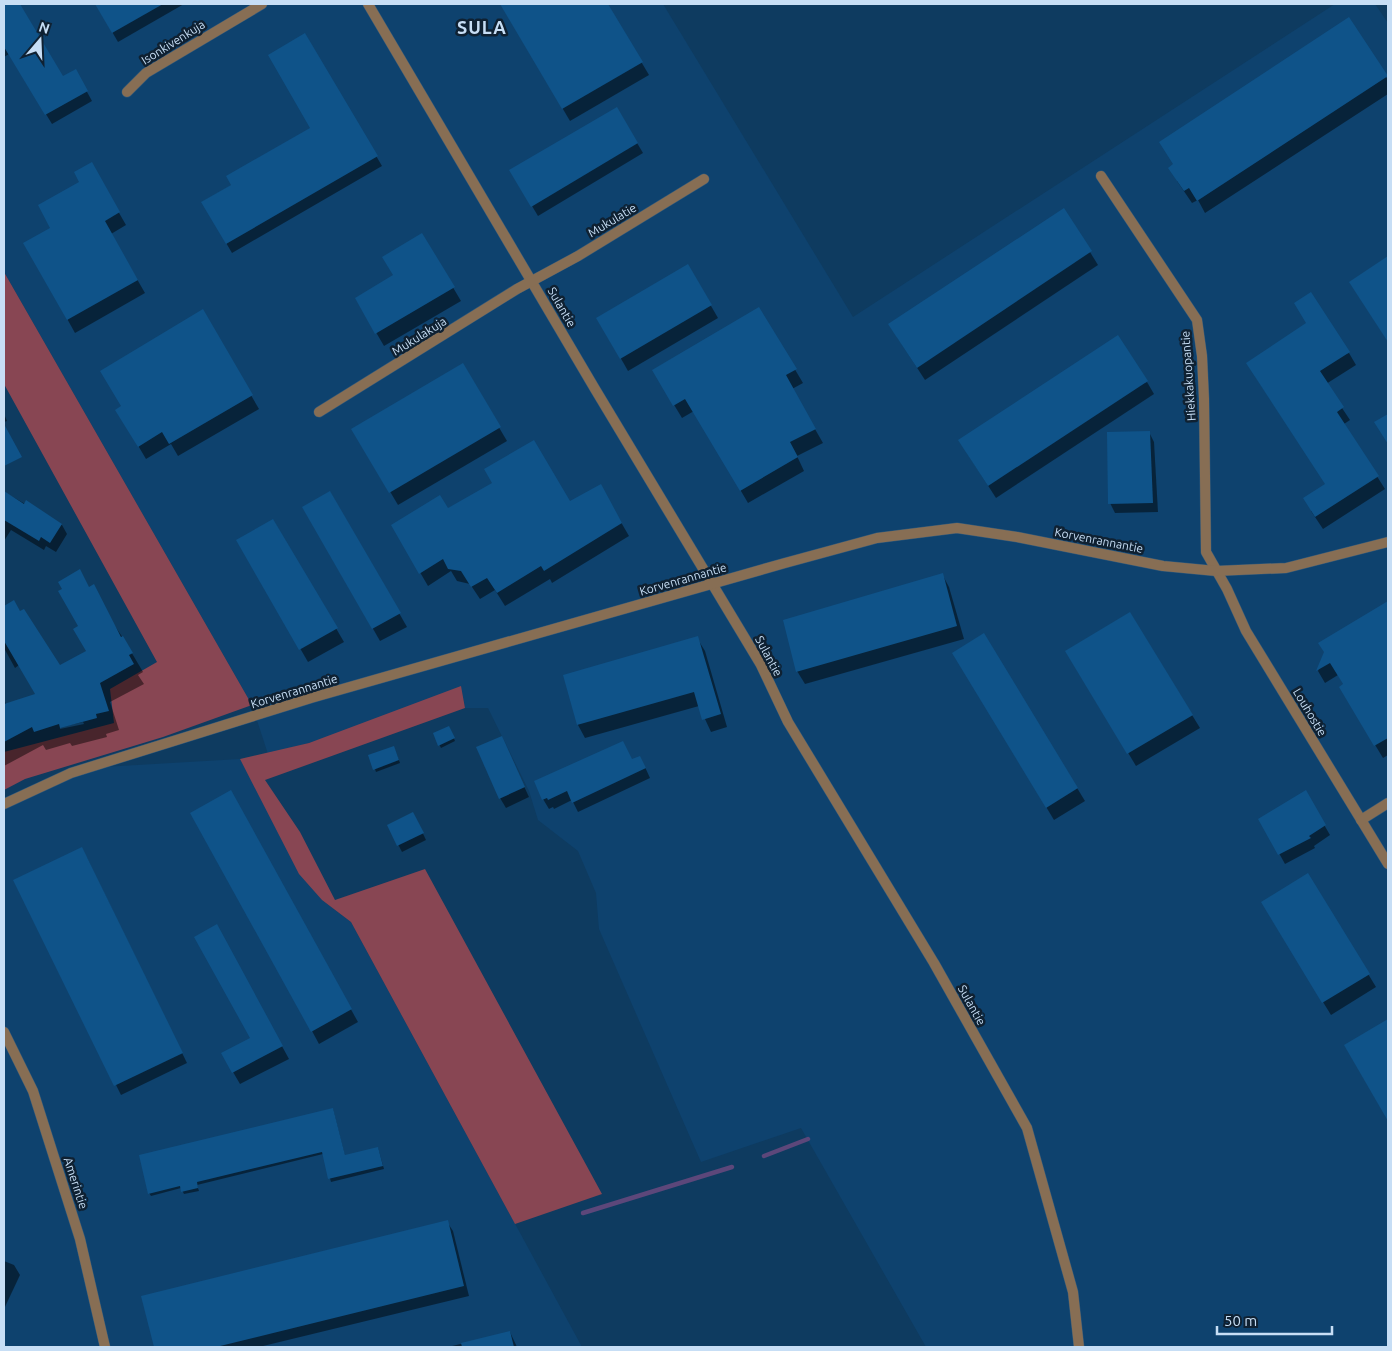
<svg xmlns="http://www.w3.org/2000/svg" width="1392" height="1351" font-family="Ubuntu,sans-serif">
<rect width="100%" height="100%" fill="#0e3b60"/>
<g fill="#0e426e">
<polygon points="4,4 663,4 853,317 1335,4 1375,4 1388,23 1388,1347 926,1347 801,1128 701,1162 599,929 596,893 578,851 538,820 529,791 488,708 465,708 462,692 309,743 268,754 252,705 4,272"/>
<polygon points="240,759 322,900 351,922 582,1347 4,1347 4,798 69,769"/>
</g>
<g fill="#884653">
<polygon points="4,272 252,705 163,737 25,779 4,790 4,752 114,723 110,689 157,662 4,384"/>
<polygon points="461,686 465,708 265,780 300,832 335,900 425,869 602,1194 515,1224 351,922 322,900 299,874 240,759 309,743"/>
</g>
<g fill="#0007" fill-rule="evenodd">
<polygon points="4,4 18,4 63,78 75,70 92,101 52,124 9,54 4,57"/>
<polygon points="96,4 184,4 118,42"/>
<polygon points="501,4 607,4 649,75 570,121"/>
<polygon points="1348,19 1388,80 1388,94 1205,213 1198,200 1192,203 1177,181"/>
<polygon points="305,34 382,166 232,253 202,202 232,185 312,129"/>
<polygon points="617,109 643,153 538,216 511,171"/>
<polygon points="91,164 126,225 111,234 145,293 75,333 25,243 52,228"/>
<polygon points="422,235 461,301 384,346 356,298 395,276"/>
<polygon points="1090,252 1098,265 925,380 897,337"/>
<polygon points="1388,258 1388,341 1351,282"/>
<polygon points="688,266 718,318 628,371 598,318"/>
<polygon points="759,309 803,383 792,389 823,443 797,456 804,471 748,503 694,411 682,418 653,370"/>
<polygon points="202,311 259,409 178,456 171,444 146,459 117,410 123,407"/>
<polygon points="1349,353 1356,365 1326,384 1350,420 1344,424 1385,489 1323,529 1311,511 1326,484 1255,376"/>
<polygon points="462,365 507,441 398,505 353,429"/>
<polygon points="1147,382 1154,394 996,498 967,453"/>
<polygon points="4,414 7,421 4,422"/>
<polygon points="1149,432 1154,442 1158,512 1115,513 1110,503"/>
<polygon points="494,484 570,503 600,486 629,536 552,583 550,579 505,606 495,590 480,599 470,584 457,581 451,571 428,586 393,526 447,509"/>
<polygon points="4,492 62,525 67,534 56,552 46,546 44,550 11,530 4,541"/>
<polygon points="330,492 407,627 380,641 304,508"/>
<polygon points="273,520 344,642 308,662 238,541"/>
<polygon points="942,574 949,587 964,639 805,684 797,671"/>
<path d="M 89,588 L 123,638 L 143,672 L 138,675 L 144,684 L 110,702 L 119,730 L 106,734 L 107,737 L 72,746 L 70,743 L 46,750 L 43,745 L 4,766 L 4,700 L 6,704 L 36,695 L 19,665 L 15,668 L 4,648 L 4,607 L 13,602 L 60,667 L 87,651 L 80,627 ZM 83,722 L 84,724 L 60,729 L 60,727 Z"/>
<polygon points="1388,603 1388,755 1383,758 1340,687 1344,685 1338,675 1325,683 1318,671 1325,652 1320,643"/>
<polygon points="1130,614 1200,728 1136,766 1067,651"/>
<polygon points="984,635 1085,801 1054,820 961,666"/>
<polygon points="697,638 705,651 727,727 711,732 699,706 585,738 578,725 565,676"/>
<polygon points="449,727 455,741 441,748 434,734"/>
<polygon points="501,737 529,797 506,808 500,798"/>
<polygon points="395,750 400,763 376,772 375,769"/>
<polygon points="632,760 645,767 650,778 578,812 572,800 554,809 553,807 549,809 543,799"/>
<polygon points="1305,792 1330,835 1314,846 1315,848 1285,864 1260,819"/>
<polygon points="237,805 358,1022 319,1044 312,1031"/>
<polygon points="416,819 426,840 402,852 388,825"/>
<polygon points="87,858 187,1063 121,1095 15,881"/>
<polygon points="1308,875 1376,987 1331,1015 1270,916"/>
<polygon points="223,938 289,1059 240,1084 233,1072 251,1039"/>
<polygon points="1388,1021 1388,1118 1346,1045"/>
<polygon points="333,1109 345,1156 378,1148 384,1169 331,1182 323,1154 197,1185 199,1191 184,1194 181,1188 151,1196 149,1193"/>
<polygon points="447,1222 453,1231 469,1296 259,1347 155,1347 143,1297"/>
<polygon points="4,1261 14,1265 20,1275 4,1309"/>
<polygon points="510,1332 517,1347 448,1347"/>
</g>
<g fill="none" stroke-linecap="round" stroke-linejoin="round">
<g stroke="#5c477a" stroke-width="4.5">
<polyline points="764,1156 808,1139"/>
<polyline points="583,1213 732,1167"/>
</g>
</g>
<g fill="#0f5389">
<polygon points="4,4 20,4 63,76 76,69 88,91 45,115 4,47"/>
<polygon points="95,4 163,4 112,33"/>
<polygon points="500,4 608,4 643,62 562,109"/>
<polygon points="1349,17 1388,76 1197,201 1189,188 1184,191 1168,168 1173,164 1159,142"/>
<polygon points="305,33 378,156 226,244 201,202 231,185 226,176 310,128 268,55"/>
<polygon points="617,107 638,143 531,207 509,170"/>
<polygon points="92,162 120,212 105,221 138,280 67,320 23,243 50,228 38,205 79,182 74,172"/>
<polygon points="1064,208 1092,251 917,368 888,324"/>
<polygon points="422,233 455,287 375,334 355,298 393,275 382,257"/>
<polygon points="1388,256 1388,342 1349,282"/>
<polygon points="688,264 712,305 620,359 596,318"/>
<polygon points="1311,292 1350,352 1320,371 1344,407 1337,412 1379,476 1315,517 1303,498 1325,484 1246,363 1306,323 1294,303"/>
<polygon points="759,307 797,369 786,375 816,429 790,442 798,457 740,491 685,399 673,406 652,370"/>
<polygon points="203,309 253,395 169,444 162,432 138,447 115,410 121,406 100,371"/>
<polygon points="1118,335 1148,381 988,486 958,440"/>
<polygon points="463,363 501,427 389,493 351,429"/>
<polygon points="1388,414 1388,444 1374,422"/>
<polygon points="4,424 22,457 4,466"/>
<polygon points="1150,431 1153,503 1108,504 1107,432"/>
<polygon points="534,440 570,501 601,484 622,523 544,571 541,566 497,593 487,578 471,587 461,571 448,569 443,559 419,574 391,525 440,495 448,508 492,483 484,469"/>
<polygon points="4,491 24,504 26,500 62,524 50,543 41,537 39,541 4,520"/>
<polygon points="330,491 401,613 372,629 302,507"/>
<polygon points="273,519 338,628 299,650 236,540"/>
<polygon points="80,569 89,587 94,584 121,637 123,636 133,653 129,655 134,664 100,683 109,711 96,714 97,718 60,728 59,724 34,732 32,727 4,742 4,704 35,694 4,641 4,606 14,600 20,611 24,609 60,665 86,651 73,629 78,626 58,591 62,589 58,582"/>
<polygon points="943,573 957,626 796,672 783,620"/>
<polygon points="1388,601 1388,738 1374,746 1339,687 1343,684 1330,663 1316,671 1324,652 1318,643"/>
<polygon points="1130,612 1193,715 1127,754 1065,651"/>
<polygon points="984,633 1078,788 1046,808 952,653"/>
<polygon points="698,636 721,714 702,720 694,692 577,725 563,675"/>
<polygon points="449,726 455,738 438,746 433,733"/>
<polygon points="502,736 525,787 499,799 476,747"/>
<polygon points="623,741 632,759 640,756 646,768 572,803 567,791 548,800 547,798 542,800 534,781"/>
<polygon points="394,746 399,760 373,770 368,755"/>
<polygon points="231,790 352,1009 311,1032 190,813"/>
<polygon points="1306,790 1326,825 1309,836 1311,838 1278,855 1258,819"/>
<polygon points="413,812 424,833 397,846 387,825"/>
<polygon points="82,847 183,1053 114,1086 13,880"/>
<polygon points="1308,873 1370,974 1322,1003 1261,902"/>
<polygon points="217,924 283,1046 232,1073 221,1053 250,1038 194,937"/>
<polygon points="1388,1019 1388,1121 1344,1045"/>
<polygon points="333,1108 345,1155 378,1147 383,1166 328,1179 322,1152 197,1182 198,1188 181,1192 180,1186 148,1194 139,1155"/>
<polygon points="448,1220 464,1286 216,1347 154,1347 141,1296"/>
<polygon points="510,1331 514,1347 462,1347 461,1343"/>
</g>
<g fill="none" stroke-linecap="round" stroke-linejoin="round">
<g stroke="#2f587b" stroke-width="11">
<g id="minor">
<polyline points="368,4 595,389 761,665 788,722 934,963 1027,1128 1073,1292 1079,1347"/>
<polyline points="127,92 146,73 262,4"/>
<polyline points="1101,176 1197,320 1202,356 1204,399 1206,552 1227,589 1246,631 1388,864"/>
<polyline points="319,412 517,289 578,256 704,179"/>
<polyline points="4,804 71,773 311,698 785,563 877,538 957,528 1017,537 1163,566 1216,571 1286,568 1388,542"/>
<polyline points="1361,820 1388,803"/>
<polyline points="4,1032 33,1091 80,1239 105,1347"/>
</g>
</g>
<use href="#minor" stroke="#876e54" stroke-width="10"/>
</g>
<g text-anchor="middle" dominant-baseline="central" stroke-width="5" stroke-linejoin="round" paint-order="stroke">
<g font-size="12" fill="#c7def5" stroke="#0f2132">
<text transform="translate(173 42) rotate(-32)">Isonkivenkuja</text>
<text transform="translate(612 220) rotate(-31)">Mukulatie</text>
<text transform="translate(562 307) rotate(60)">Sulantie</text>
<text transform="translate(419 336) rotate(-32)">Mukulakuja</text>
<text transform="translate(1188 376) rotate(-94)">Hiekkakuopantie</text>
<text transform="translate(1099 540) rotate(11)">Korvenrannantie</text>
<text transform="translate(683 579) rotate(-16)">Korvenrannantie</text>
<text transform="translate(769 656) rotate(62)">Sulantie</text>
<text transform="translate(294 691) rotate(-17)">Korvenrannantie</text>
<text transform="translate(1310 712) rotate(59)">Louhostie</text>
<text transform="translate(972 1005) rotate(61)">Sulantie</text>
<text transform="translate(76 1183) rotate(72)">Amerintie</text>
</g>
<g font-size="18" font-weight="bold" letter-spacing="1" fill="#c7def5" stroke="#0f2132">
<text x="482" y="27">SULA</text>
</g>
</g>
<rect width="1392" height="1351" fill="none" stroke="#c7def5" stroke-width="10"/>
<g transform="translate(40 40) rotate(19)" stroke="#0f2132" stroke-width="4" paint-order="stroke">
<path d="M0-4L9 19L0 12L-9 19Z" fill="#c7def5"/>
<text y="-8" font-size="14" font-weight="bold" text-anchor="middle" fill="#c7def5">N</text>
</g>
<path d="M1217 1326v8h115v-8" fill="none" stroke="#c7def5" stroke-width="2.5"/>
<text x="1224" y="1326" font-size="15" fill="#c7def5" stroke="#0f2132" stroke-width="4" paint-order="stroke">50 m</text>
</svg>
